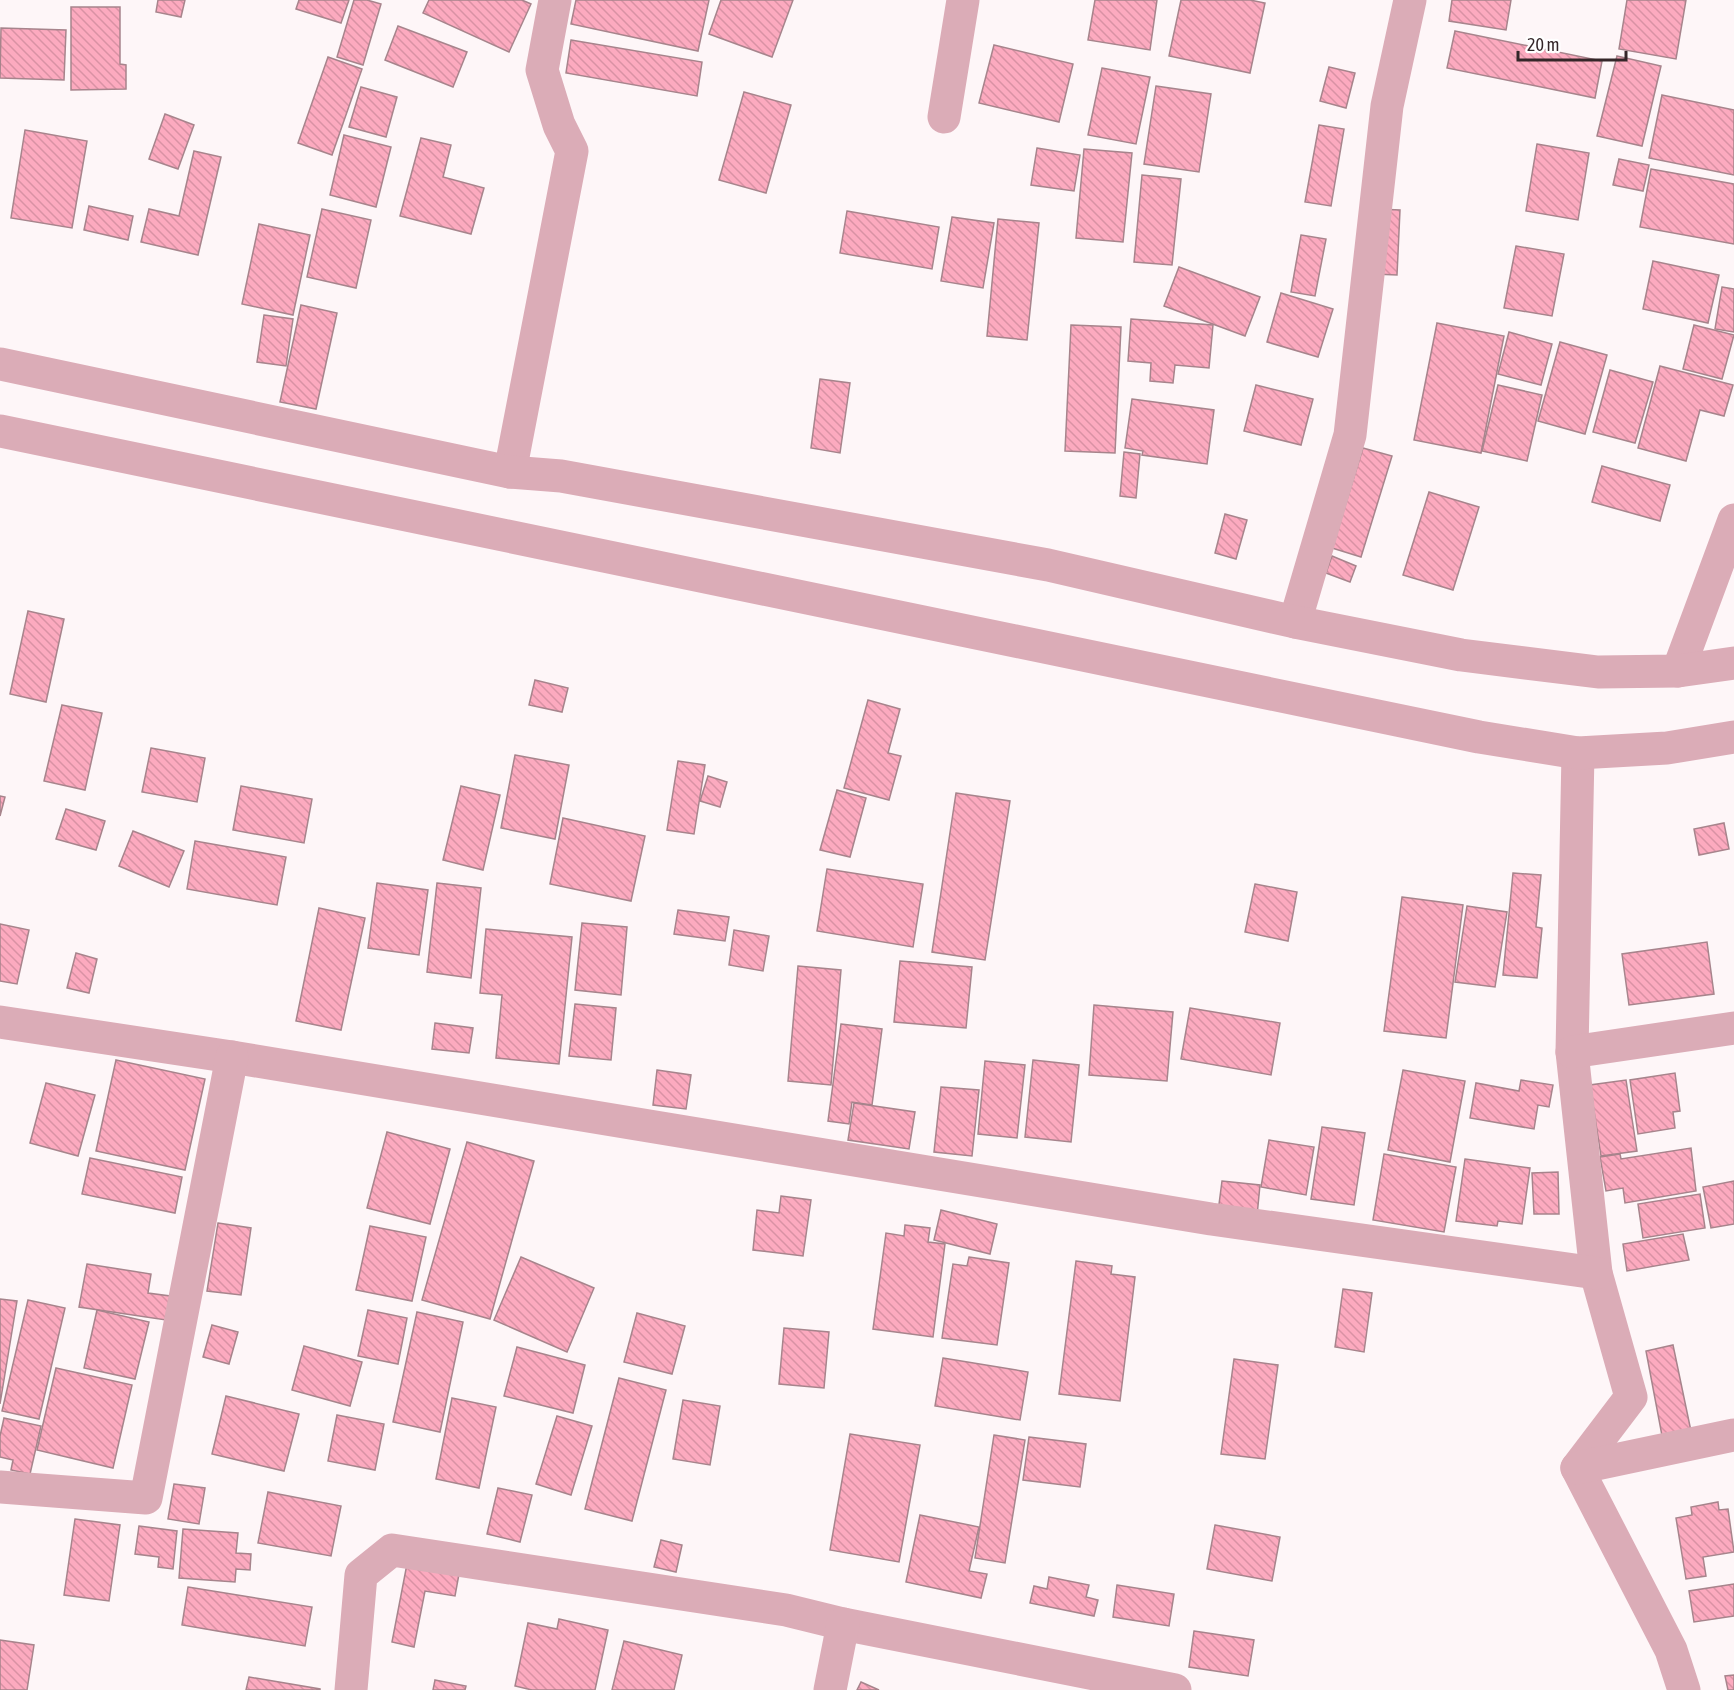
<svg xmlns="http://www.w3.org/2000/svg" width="1734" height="1690" font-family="'Asap Condensed',sans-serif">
<defs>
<pattern id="building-back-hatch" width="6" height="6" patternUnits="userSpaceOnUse" patternTransform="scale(1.5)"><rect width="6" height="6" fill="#fcaabf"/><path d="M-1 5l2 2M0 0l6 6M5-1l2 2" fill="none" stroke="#d992a4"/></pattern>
</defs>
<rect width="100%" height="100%" fill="#fef6f8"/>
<g fill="url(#building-back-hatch)" stroke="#a7848c" stroke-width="1.5">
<polygon points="158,0 185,0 181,17 156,12"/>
<polygon points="299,0 349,0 341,23 296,9"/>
<polygon points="354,0 367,0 381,4 363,65 337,57"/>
<polygon points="429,0 522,0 531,4 509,52 423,13"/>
<polygon points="576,0 709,0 698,51 571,24"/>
<polygon points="721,0 793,0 772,57 709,34"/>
<polygon points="1095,0 1157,0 1150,50 1088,40"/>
<polygon points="1181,0 1250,0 1265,3 1250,73 1169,56"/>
<polygon points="1452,0 1511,0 1506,30 1449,21"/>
<polygon points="1627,0 1686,0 1676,59 1619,49"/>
<polygon points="71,7 120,7 120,64 126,65 126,89 71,90"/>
<polygon points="398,26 467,52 453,87 385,60"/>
<polygon points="1,28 66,30 64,80 0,78"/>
<polygon points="1455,31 1602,61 1595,98 1447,68"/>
<polygon points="571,40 702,62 697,96 566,73"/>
<polygon points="994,45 1073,64 1059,122 979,103"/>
<polygon points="1617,56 1661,66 1642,146 1597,136"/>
<polygon points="328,57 362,69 332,155 298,143"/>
<polygon points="1329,67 1355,73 1346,108 1320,101"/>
<polygon points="1102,68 1150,77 1136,144 1088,135"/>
<polygon points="1156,86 1211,94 1199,172 1144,164"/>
<polygon points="361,87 397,97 386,137 349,127"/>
<polygon points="744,92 791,105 766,193 719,180"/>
<polygon points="1662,95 1734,110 1734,175 1649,158"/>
<polygon points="165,114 194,125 178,169 149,159"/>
<polygon points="1319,125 1344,129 1331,206 1305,202"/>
<polygon points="25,130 87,141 72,228 11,218"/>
<polygon points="344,135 391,147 376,207 330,195"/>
<polygon points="421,138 451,145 443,177 484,188 471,234 400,216"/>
<polygon points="1537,144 1589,153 1578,220 1526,211"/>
<polygon points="1037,148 1080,155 1074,191 1031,185"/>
<polygon points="1084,149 1132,153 1123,242 1076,238"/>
<polygon points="194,151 221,157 198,255 141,242 149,209 179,216"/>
<polygon points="1619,159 1649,165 1643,191 1613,185"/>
<polygon points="1651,169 1734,184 1734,244 1640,227"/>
<polygon points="1142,175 1181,179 1172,265 1134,262"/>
<polygon points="89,206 133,216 128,240 84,230"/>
<polygon points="322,209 371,220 356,288 307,277"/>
<polygon points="1377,209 1400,210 1397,275 1374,274"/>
<polygon points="847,211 939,227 932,269 840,253"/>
<polygon points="952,217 994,223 983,288 941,281"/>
<polygon points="998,219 1039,223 1027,340 987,336"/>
<polygon points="259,224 310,235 293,315 242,304"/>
<polygon points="1301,235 1326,239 1315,296 1291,292"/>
<polygon points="1516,246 1564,254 1552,316 1504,308"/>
<polygon points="1653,261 1719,275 1708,323 1643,309"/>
<polygon points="1179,267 1260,297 1245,336 1164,306"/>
<polygon points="1722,287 1734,289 1734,332 1715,329"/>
<polygon points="1281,293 1333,309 1318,357 1267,342"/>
<polygon points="301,305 337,313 316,409 280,402"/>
<polygon points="264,315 293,319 286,366 257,362"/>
<polygon points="1131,319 1213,325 1209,368 1175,365 1173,383 1150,381 1151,363 1128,361"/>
<polygon points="1437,323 1504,336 1481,453 1414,440"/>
<polygon points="1071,325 1121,327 1115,453 1065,451"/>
<polygon points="1694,325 1734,335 1722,379 1683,369"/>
<polygon points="1509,332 1552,344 1541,385 1498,374"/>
<polygon points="1560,342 1607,355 1585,434 1538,421"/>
<polygon points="1660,366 1733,385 1724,416 1700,410 1686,461 1638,448"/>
<polygon points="1610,370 1653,382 1635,443 1593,432"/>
<polygon points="820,379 850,383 840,453 811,448"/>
<polygon points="1256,385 1313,399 1301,445 1244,431"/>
<polygon points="1498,385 1542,395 1527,461 1482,451"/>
<polygon points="1132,399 1214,410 1207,464 1142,455 1143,451 1125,448"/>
<polygon points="1363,448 1392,456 1361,557 1332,548"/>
<polygon points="1124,452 1140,454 1136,498 1120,496"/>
<polygon points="1602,466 1670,485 1660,521 1592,502"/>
<polygon points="1429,492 1479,507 1453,590 1403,575"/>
<polygon points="1225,514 1247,520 1236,559 1215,553"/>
<polygon points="1332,556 1356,566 1350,582 1326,573"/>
<polygon points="28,611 64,619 46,702 10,694"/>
<polygon points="535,680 568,688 562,712 529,705"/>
<polygon points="868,700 900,709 888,753 901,756 889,800 844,788"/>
<polygon points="62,705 102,713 85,790 44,781"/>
<polygon points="151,748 205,758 197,802 142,792"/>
<polygon points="515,755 569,765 555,839 501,828"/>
<polygon points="678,761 705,765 694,834 667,830"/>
<polygon points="708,776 727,782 720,807 700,801"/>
<polygon points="241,786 312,799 304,843 233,830"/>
<polygon points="461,786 500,795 483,870 443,860"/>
<polygon points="837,790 866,798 850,857 820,850"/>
<polygon points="956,793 1010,801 985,960 932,952"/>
<polygon points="0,796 5,797 0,816"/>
<polygon points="66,809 105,821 96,850 56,839"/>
<polygon points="563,818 645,836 631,901 550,884"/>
<polygon points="1724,823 1729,849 1699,855 1694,829"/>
<polygon points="133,831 184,851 169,887 119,866"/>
<polygon points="195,841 286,857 277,905 187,889"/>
<polygon points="827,869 923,884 913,947 817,931"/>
<polygon points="1513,873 1541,875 1536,927 1542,928 1537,978 1503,975"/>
<polygon points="377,883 428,890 419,955 368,948"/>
<polygon points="437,883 481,888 471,978 427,972"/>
<polygon points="1255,884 1297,892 1288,941 1245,932"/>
<polygon points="1402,897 1463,905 1446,1038 1384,1031"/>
<polygon points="1467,906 1507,912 1495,987 1455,982"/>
<polygon points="319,908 365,918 341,1030 296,1021"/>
<polygon points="678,910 729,917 725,941 674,934"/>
<polygon points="582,923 627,927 621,995 575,990"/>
<polygon points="0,924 29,930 17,984 0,981"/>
<polygon points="486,929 572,937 559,1064 496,1058 502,995 480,993"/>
<polygon points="734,930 769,936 763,971 729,965"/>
<polygon points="1707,942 1714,994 1629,1005 1622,954"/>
<polygon points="76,953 97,959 89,993 67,988"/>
<polygon points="900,961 972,967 966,1028 894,1022"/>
<polygon points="798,966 841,970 831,1085 788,1081"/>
<polygon points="575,1004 616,1008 611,1060 569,1056"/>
<polygon points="1094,1005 1173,1012 1167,1081 1089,1075"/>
<polygon points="1190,1008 1280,1023 1271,1075 1181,1059"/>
<polygon points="435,1023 473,1028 469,1053 432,1049"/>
<polygon points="841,1024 882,1029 872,1105 852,1102 849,1124 828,1121"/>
<polygon points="116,1060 205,1079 185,1170 96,1151"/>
<polygon points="1033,1060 1079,1065 1071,1142 1025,1137"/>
<polygon points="985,1061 1025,1065 1017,1138 978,1134"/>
<polygon points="657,1070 691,1075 686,1109 653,1105"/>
<polygon points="1403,1070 1465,1081 1450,1162 1388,1150"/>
<polygon points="1675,1073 1680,1111 1673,1112 1675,1128 1638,1134 1630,1080"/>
<polygon points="1521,1080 1553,1085 1549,1107 1538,1105 1534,1129 1470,1118 1476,1083 1519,1091"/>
<polygon points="1626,1080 1637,1151 1601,1156 1590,1085"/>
<polygon points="46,1083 95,1095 78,1156 30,1143"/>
<polygon points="941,1087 979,1090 972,1156 934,1152"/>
<polygon points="854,1103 915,1112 909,1149 848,1140"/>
<polygon points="1322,1127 1365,1133 1354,1205 1311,1199"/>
<polygon points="387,1132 450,1149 430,1224 367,1208"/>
<polygon points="1269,1140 1314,1147 1306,1195 1261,1187"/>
<polygon points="467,1142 534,1161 490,1319 422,1300"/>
<polygon points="1691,1148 1696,1191 1625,1203 1623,1188 1606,1191 1600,1157 1620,1154 1621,1159"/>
<polygon points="1384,1154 1456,1167 1444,1232 1373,1220"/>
<polygon points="90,1158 182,1177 175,1213 82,1194"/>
<polygon points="1465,1159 1530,1168 1522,1224 1498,1221 1497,1226 1456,1221"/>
<polygon points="1558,1172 1559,1214 1534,1214 1532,1173"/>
<polygon points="1222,1181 1260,1185 1257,1216 1218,1212"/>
<polygon points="1734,1181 1734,1224 1711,1228 1703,1187"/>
<polygon points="1700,1194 1705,1228 1643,1238 1638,1204"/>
<polygon points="781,1196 811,1200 803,1256 753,1250 757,1210 779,1213"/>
<polygon points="941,1210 997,1224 990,1254 934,1240"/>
<polygon points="218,1223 251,1228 241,1295 207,1291"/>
<polygon points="905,1225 930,1228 928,1242 945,1244 933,1337 873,1329 886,1233 904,1236"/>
<polygon points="370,1226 426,1237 412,1301 356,1290"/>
<polygon points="1683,1234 1689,1260 1627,1271 1623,1244"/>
<polygon points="521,1257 594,1288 567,1352 494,1320"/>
<polygon points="969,1257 1009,1263 997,1345 942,1338 953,1264 967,1266"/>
<polygon points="1076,1261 1112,1266 1111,1274 1135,1277 1120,1401 1059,1394"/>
<polygon points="87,1264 151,1274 148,1293 170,1296 166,1320 79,1307"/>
<polygon points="1343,1289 1372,1293 1364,1352 1335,1347"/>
<polygon points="0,1299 17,1301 0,1404"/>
<polygon points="28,1300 65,1308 39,1419 2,1411"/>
<polygon points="97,1310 149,1322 135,1379 84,1368"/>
<polygon points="368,1310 407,1318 398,1364 358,1356"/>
<polygon points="417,1312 463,1322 440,1432 393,1422"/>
<polygon points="637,1313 685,1326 672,1374 624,1362"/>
<polygon points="212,1325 238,1332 229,1364 203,1357"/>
<polygon points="784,1328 829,1332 824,1388 779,1384"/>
<polygon points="1673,1345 1692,1436 1663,1441 1646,1351"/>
<polygon points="304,1346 362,1362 350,1406 292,1390"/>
<polygon points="517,1347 585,1365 573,1413 504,1396"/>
<polygon points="943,1358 1028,1372 1020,1420 935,1406"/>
<polygon points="1234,1359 1278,1365 1265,1459 1221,1454"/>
<polygon points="56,1368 132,1385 113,1468 37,1450"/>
<polygon points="619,1378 666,1390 632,1521 585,1509"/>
<polygon points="226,1396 299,1414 284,1471 212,1454"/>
<polygon points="452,1398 496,1407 479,1488 436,1479"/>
<polygon points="683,1400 720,1406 710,1465 673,1459"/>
<polygon points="337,1415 384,1424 375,1470 328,1461"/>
<polygon points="557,1416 592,1426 571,1495 536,1484"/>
<polygon points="4,1418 41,1426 30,1474 11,1470 13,1460 0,1457 0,1436"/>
<polygon points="850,1434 920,1445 899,1562 830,1550"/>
<polygon points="994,1435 1025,1440 1005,1563 975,1558"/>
<polygon points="1029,1437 1086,1444 1080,1487 1023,1480"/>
<polygon points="174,1484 205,1488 199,1524 168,1519"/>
<polygon points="498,1488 532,1495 520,1542 487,1534"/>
<polygon points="268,1492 341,1506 331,1556 258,1543"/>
<polygon points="1718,1502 1719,1510 1728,1509 1734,1552 1703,1557 1706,1576 1686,1579 1676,1518 1692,1515 1691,1507"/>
<polygon points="920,1515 979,1527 969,1571 987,1574 981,1598 906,1582"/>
<polygon points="75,1519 120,1525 109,1601 64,1595"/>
<polygon points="1215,1525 1280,1537 1272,1581 1207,1569"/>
<polygon points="139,1526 177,1531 173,1569 158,1567 159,1557 135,1554"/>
<polygon points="183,1529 238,1533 236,1553 251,1554 250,1570 236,1569 235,1582 179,1578"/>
<polygon points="661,1540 682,1545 676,1572 654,1567"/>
<polygon points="407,1564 459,1574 455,1596 425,1591 414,1647 392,1642"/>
<polygon points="1049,1577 1089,1585 1086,1597 1098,1600 1094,1616 1030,1603 1034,1586 1047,1589"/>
<polygon points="1734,1584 1734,1616 1694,1622 1689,1591"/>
<polygon points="1117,1585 1174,1594 1169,1626 1113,1617"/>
<polygon points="188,1587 312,1607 305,1646 182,1625"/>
<polygon points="559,1619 608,1630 595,1690 532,1690 515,1686 528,1623 557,1629"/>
<polygon points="1194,1631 1254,1640 1248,1676 1189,1667"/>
<polygon points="0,1640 34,1645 27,1690 0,1690"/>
<polygon points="624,1641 682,1655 674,1690 612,1690"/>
<polygon points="1734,1675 1734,1690 1728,1690 1725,1676"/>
<polygon points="249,1677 320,1689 320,1690 246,1690"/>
<polygon points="435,1680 466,1686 465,1690 433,1690"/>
<polygon points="861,1682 879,1690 857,1690"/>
</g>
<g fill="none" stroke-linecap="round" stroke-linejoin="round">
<g stroke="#dbacb7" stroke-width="33">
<polyline points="944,117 963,0"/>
<polyline points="510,472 572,151 559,125 542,70 555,0"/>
<polyline points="1295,622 1350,435 1387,106 1410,0"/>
<polyline points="1678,671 1734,520"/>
<polyline points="1578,753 1572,1052 1596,1273 1631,1397 1577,1468 1671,1650 1684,1690"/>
<polyline points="0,1022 232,1057 1211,1219 1596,1273"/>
<polyline points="1572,1052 1734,1028"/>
<polyline points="1577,1468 1734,1435"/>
<polyline points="0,1487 146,1498 232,1057"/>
<polyline points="351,1690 361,1575 392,1550 786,1610 843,1624 1175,1690"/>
<polyline points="830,1690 843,1624"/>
</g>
<g stroke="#dbacb7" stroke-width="33">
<polyline points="0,364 510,472 561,476 1048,565 1295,622 1461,655 1598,672 1678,671 1734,663"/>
<polyline points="0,431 1479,737 1578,753 1667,748 1734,737"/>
</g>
</g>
<path d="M1518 51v9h108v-9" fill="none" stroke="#342629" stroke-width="3"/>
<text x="1527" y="51" font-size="18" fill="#342629" stroke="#ffffff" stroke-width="4.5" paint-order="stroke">20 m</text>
</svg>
